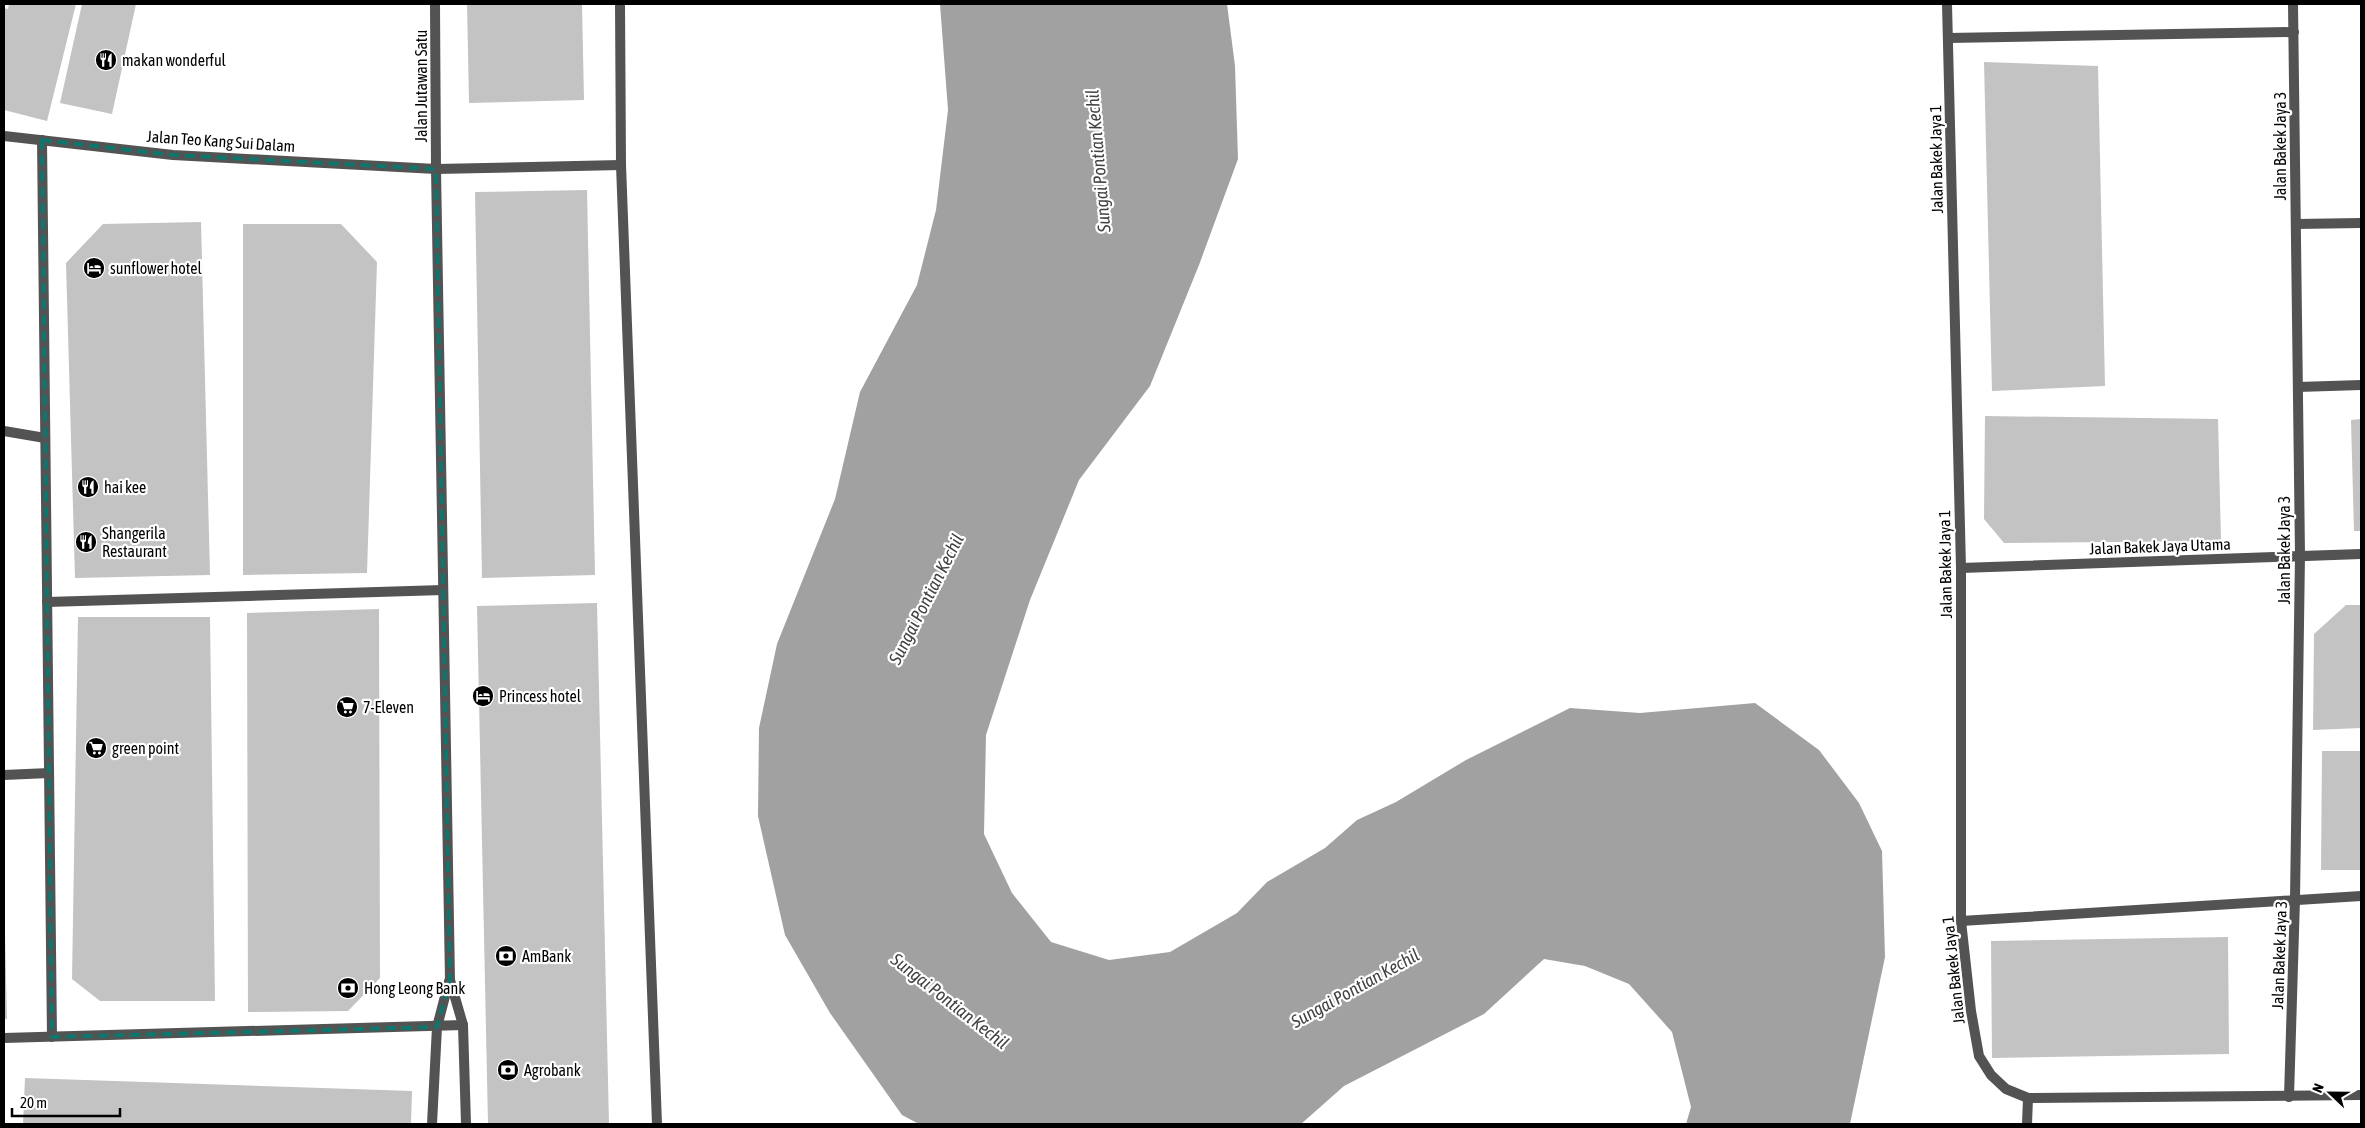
<svg xmlns="http://www.w3.org/2000/svg" width="2365" height="1128" font-family="'Asap Condensed',sans-serif">
<rect width="100%" height="100%" fill="#fff"/>
<polygon fill="#a1a1a1" points="940,4 1227,4 1235,66 1238,159 1199,265 1150,386 1079,480 1030,600 986,735 984,834 1012,893 1051,942 1109,960 1170,952 1237,913 1267,882 1325,848 1357,820 1396,802 1466,760 1570,708 1640,713 1755,703 1819,750 1859,803 1882,851 1885,957 1850,1124 1686,1124 1691,1107 1672,1032 1629,984 1585,966 1544,959 1484,1014 1344,1086 1301,1124 919,1124 902,1115 830,1013 785,935 758,816 759,728 777,644 835,499 860,392 917,285 936,210 948,110"/>
<g fill="#c3c3c3">
<polygon points="9,4 76,4 47,121 4,110 4,8 8,9"/>
<polygon points="82,4 136,4 112,114 60,103"/>
<polygon points="467,4 582,4 584,100 469,103"/>
<polygon points="1984,62 2098,66 2105,386 1992,391"/>
<polygon points="587,190 595,575 482,578 475,192"/>
<polygon points="201,222 210,575 75,578 66,263 103,224"/>
<polygon points="243,224 341,224 377,262 367,573 243,575"/>
<polygon points="1985,416 2218,419 2221,541 2004,543 1984,519"/>
<polygon points="2361,419 2361,531 2354,531 2351,420"/>
<polygon points="597,603 609,1124 488,1124 477,606"/>
<polygon points="2346,605 2361,605 2361,728 2313,730 2314,634"/>
<polygon points="379,609 380,978 348,1011 248,1012 247,613"/>
<polygon points="78,617 210,617 215,1001 100,1001 72,979"/>
<polygon points="2322,751 2361,751 2361,870 2321,870"/>
<polygon points="4,934 5,934 7,1019 4,1019"/>
<polygon points="2228,937 2229,1054 1992,1058 1991,941"/>
<polygon points="25,1078 412,1091 411,1124 23,1124"/>
</g>
<g fill="none" stroke-linecap="round" stroke-linejoin="round">
<g stroke="#535353" stroke-width="10">
<polyline points="620,4 621,165 657,1124"/>
<polyline points="436,169 621,165"/>
<polyline points="2298,387 2361,385"/>
<polyline points="4,431 45,438"/>
<polyline points="47,602 443,590"/>
<polyline points="2027,1124 2028,1098"/>
</g>
<g stroke="#535353" stroke-width="10">
<polyline points="435,4 436,169 450,980 463,1025 466,1124"/>
<polyline points="1947,4 1961,568 1961,921 1971,1011 1979,1056 1991,1075 2006,1089 2028,1098 2361,1095"/>
<polyline points="1948,38 2294,32"/>
<polyline points="42,140 52,1037"/>
<polyline points="2296,224 2361,223"/>
<polyline points="1961,568 2361,554"/>
<polyline points="4,775 49,773"/>
<polyline points="1961,921 2361,896"/>
<polyline points="4,1038 463,1025"/>
<polyline points="2289,1097 2295,899 2300,555 2293,4"/>
<polyline points="432,1124 437,1027 449,981"/>
</g>
<polyline stroke="#535353" stroke-width="10" points="4,136 173,155 436,169"/>
</g>
<path fill="none" stroke="#0f766e" stroke-width="4" stroke-dasharray="10 6" stroke-linejoin="round" d="M 42,140 L 173,155 L 436,169 L 450,980 L 437,1027 L 52,1037 Z"/>
<defs>
<g id="restaurant-disc" transform="scale(1.125)"><circle r="9.5" fill="#000" stroke="#fff"/><path d="M-5-6h1v4h1v-4h1v4h1v-4h1v5L-1.5 .5V6h-2V.5L-5-1ZM5-6V6H3V1.5H1.5Q1.5-4 5-6Z" fill="#fff"/></g>
<g id="hotel-disc" transform="scale(1.125)"><circle r="9.5" fill="#000" stroke="#fff"/><path d="M-6-4.5h1.5V1H6V5H4.5V3h-9V5H-6ZM-4 0a1.8 1.8 0 1 1 3.6 0ZM.5 0V-2.5h3Q6-2.5 6 0Z" fill="#fff"/></g>
<g id="supermarket-disc" transform="scale(1.125)"><circle r="9.5" fill="#000" stroke="#fff"/><path d="M-6-5.5h2.5l.6 2H6L4.5 2H-2.5L-4.4-4H-6ZM-1.5 3.2a1.3 1.3 0 1 0 .1 0ZM3 3.2a1.3 1.3 0 1 0 .1 0Z" fill="#fff"/></g>
<g id="bank-disc" transform="scale(1.125)"><circle r="9.5" fill="#000" stroke="#fff"/><path d="M-6-4H6V4H-6ZM0-2.3a2.3 2.3 0 1 0 0 4.6a2.3 2.3 0 1 0 0-4.6Z" fill="#fff"/></g>
</defs>
<g fill-rule="evenodd">
<use href="#restaurant-disc" x="106" y="60"/>
<use href="#hotel-disc" x="94" y="268"/>
<use href="#restaurant-disc" x="88" y="487"/>
<use href="#restaurant-disc" x="86" y="542"/>
<use href="#hotel-disc" x="483" y="696"/>
<use href="#supermarket-disc" x="347" y="707"/>
<use href="#supermarket-disc" x="96" y="748"/>
<use href="#bank-disc" x="506" y="956"/>
<use href="#bank-disc" x="348" y="988"/>
<use href="#bank-disc" x="508" y="1070"/>
</g>
<g text-anchor="middle" dominant-baseline="central" stroke-width="4.5" stroke-linejoin="round" paint-order="stroke">
<g font-size="16" fill="#000" stroke="#fff" text-anchor="start">
<text x="122" y="60">makan wonderful</text>
<text x="110" y="268">sunflower hotel</text>
<text x="104" y="487">hai kee</text>
<text x="102" y="533">Shangerila<tspan x="102" dy="18">Restaurant</tspan></text>
<text x="499" y="696">Princess hotel</text>
<text x="363" y="707">7-Eleven</text>
<text x="112" y="748">green point</text>
<text x="522" y="956">AmBank</text>
<text x="364" y="988">Hong Leong Bank</text>
<text x="524" y="1070">Agrobank</text>
</g>
<g font-size="16" fill="#000" stroke="#fff">
<text transform="translate(421 86) rotate(-90)">Jalan Jutawan Satu</text>
<text transform="translate(221 141) rotate(4)">Jalan Teo Kang Sui Dalam</text>
<text transform="translate(2280 146) rotate(-90)">Jalan Bakek Jaya 3</text>
<text transform="translate(1936 159) rotate(-91)">Jalan Bakek Jaya 1</text>
<text transform="translate(2160 546) rotate(-2)">Jalan Bakek Jaya Utama</text>
<text transform="translate(2284 550) rotate(-90)">Jalan Bakek Jaya 3</text>
<text transform="translate(1945 564) rotate(-91)">Jalan Bakek Jaya 1</text>
<text transform="translate(2279 955) rotate(-88)">Jalan Bakek Jaya 3</text>
<text transform="translate(1953 970) rotate(-96)">Jalan Bakek Jaya 1</text>
</g>
<g font-size="18" font-style="italic" fill="#424242" stroke="#fff">
<text transform="translate(1098 161) rotate(-95)">Sungai Pontian Kechil</text>
<text transform="translate(926 599) rotate(-63)">Sungai Pontian Kechil</text>
<text transform="translate(1355 988) rotate(-29)">Sungai Pontian Kechil</text>
<text transform="translate(950 1001) rotate(38)">Sungai Pontian Kechil</text>
</g>
</g>
<rect width="2365" height="1128" fill="none" stroke="#000000" stroke-width="10"/>
<g transform="translate(2330 1093) rotate(292)" stroke="#ffffff" stroke-width="4" paint-order="stroke">
<path d="M0-4L9 19L0 12L-9 19Z" fill="#000000"/>
<text y="-8" font-size="14" font-weight="bold" text-anchor="middle" fill="#000000">N</text>
</g>
<path d="M12 1108v8h108v-8" fill="none" stroke="#000000" stroke-width="2.5"/>
<text x="20" y="1108" font-size="15" fill="#000000" stroke="#ffffff" stroke-width="4" paint-order="stroke">20 m</text>
</svg>
